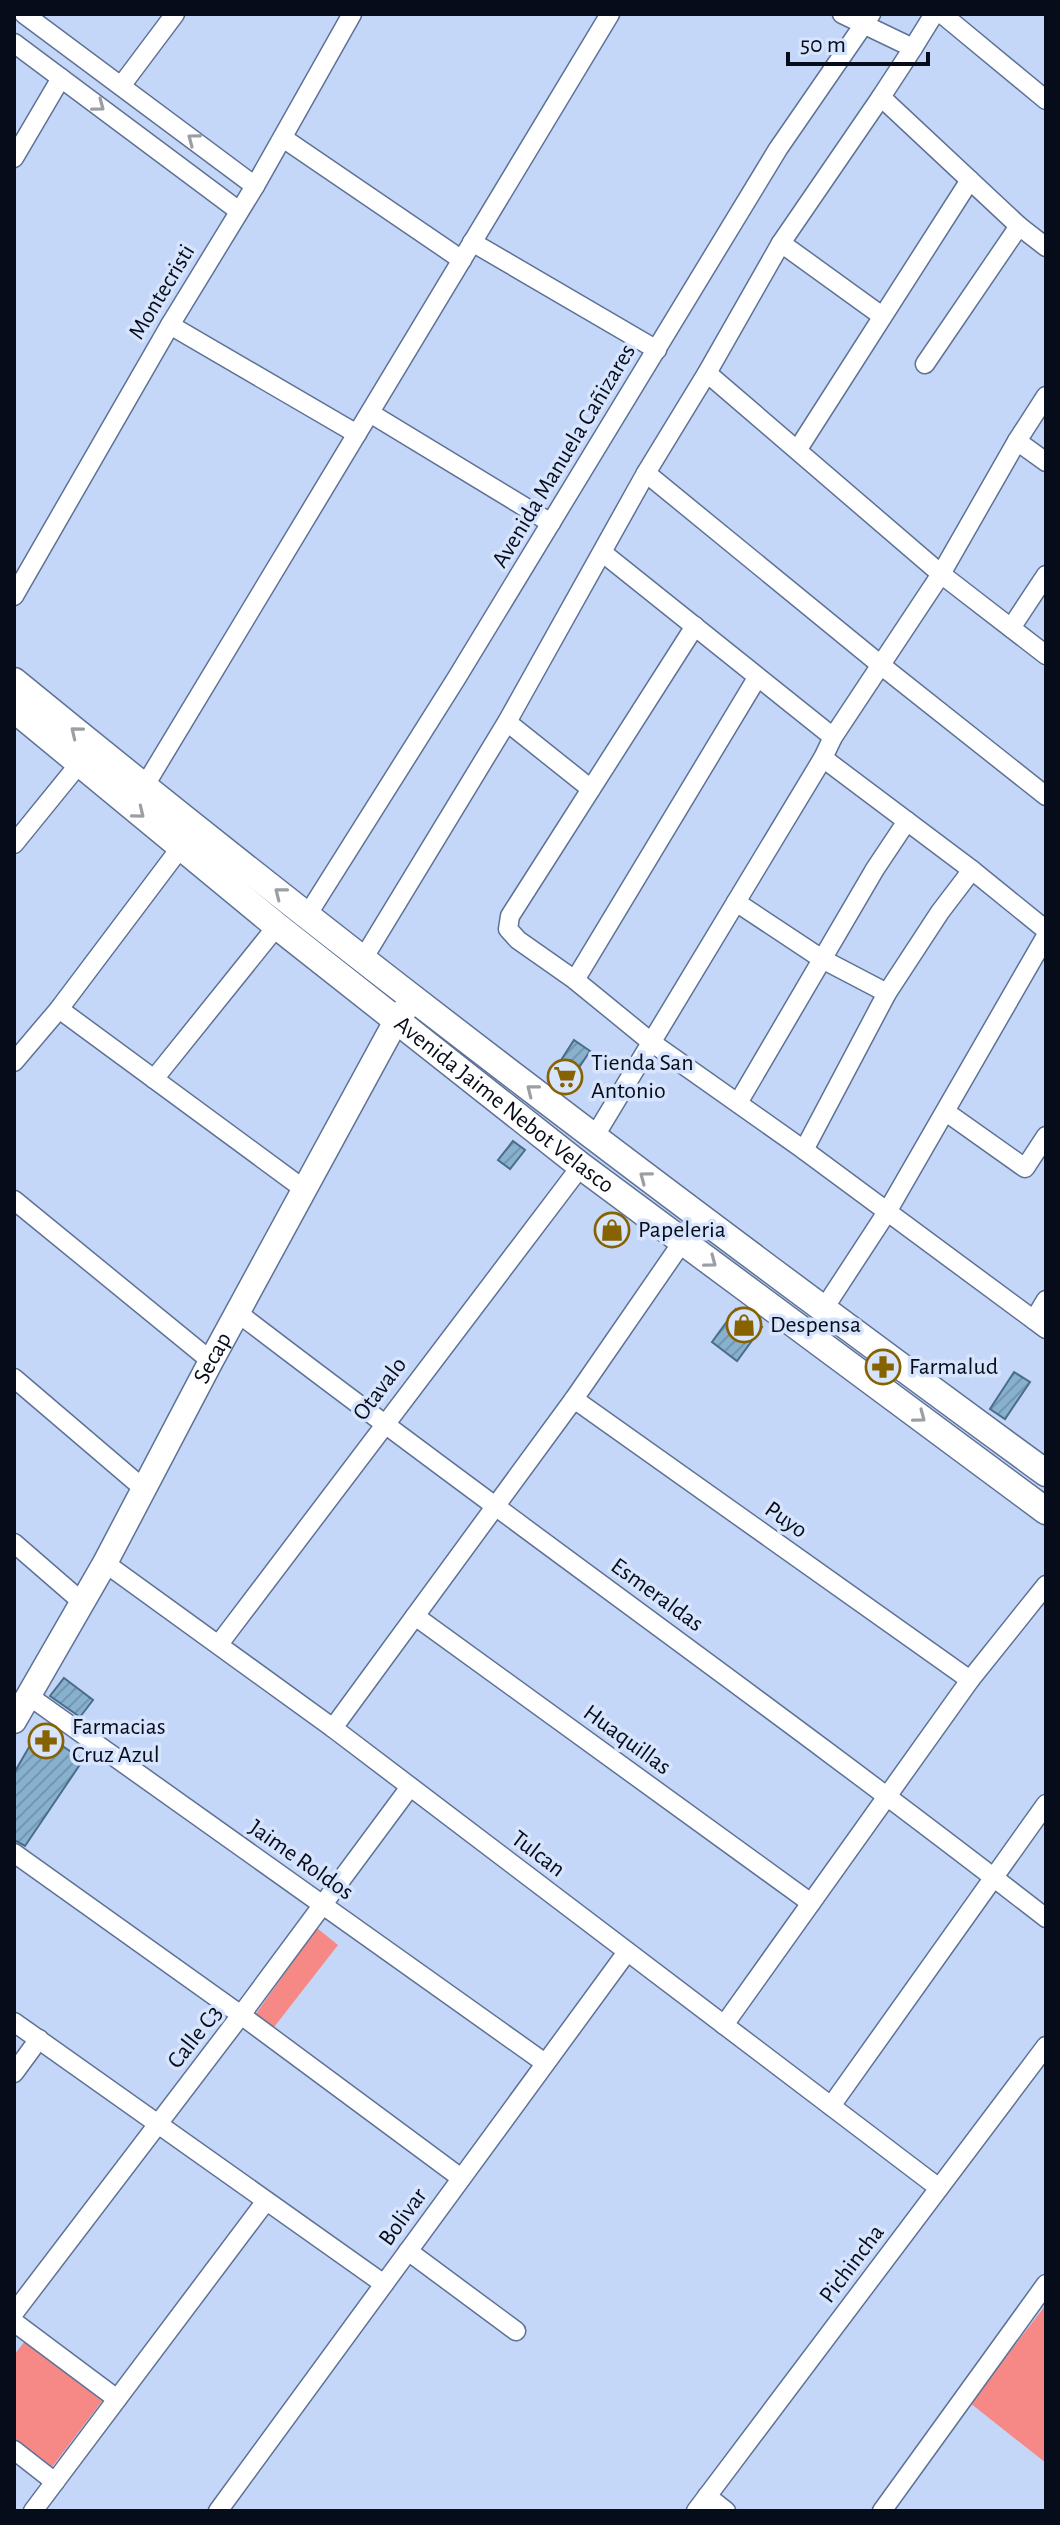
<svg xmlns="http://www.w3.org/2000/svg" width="1060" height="2525" font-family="'Alegreya Sans',sans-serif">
<defs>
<pattern id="building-hatch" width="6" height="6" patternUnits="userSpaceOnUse" patternTransform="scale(2)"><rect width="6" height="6" fill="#88b0cf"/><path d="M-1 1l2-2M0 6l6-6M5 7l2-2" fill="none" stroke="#7496b1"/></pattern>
</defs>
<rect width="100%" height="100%" fill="#c5d7f8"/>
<g fill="#f68886">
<polygon points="317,1928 338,1945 271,2031 253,2018"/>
<polygon points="1045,2306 1046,2306 1046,2463 970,2403"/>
<polygon points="25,2341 102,2401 52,2467 14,2438 14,2355"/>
</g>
<g fill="url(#building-hatch)" stroke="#486e8a" stroke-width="2">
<polygon points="574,1040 590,1051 564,1090 549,1079"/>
<polygon points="513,1141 525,1150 510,1169 498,1160"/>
<polygon points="612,1218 625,1227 612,1243 600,1233"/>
<polygon points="736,1309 762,1327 737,1361 712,1342"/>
<polygon points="1014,1372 1030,1382 1005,1419 990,1409"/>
<polygon points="64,1678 93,1700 80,1717 50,1696"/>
<polygon points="39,1730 83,1760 25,1846 14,1840 14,1773"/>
</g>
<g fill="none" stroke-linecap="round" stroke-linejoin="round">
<g stroke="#5e7296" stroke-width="21">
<g id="minor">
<polyline points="24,14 255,186"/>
<polyline points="842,14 913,48 934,14"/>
<polyline points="942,14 1046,100"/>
<polyline points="14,43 239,211"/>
<polyline points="913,48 881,97 1019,226 1046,247"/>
<polyline points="121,86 175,14"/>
<polyline points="283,138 462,260"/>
<polyline points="14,158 61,78"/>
<polyline points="472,242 657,350"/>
<polyline points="781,243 882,316"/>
<polyline points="170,325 357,434"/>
<polyline points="925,364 1019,226"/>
<polyline points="707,373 941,574 1046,655"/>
<polyline points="370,413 551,523"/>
<polyline points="1017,441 1046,462"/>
<polyline points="798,449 970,180"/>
<polyline points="646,473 882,666 1046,796"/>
<polyline points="603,553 833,737"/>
<polyline points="14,596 170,325 255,186 352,14"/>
<polyline points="695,626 510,916 508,929 518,940 575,980 651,1042 804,1150 1046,1329"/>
<polyline points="1011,628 1046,575"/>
<polyline points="507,722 591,789"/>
<polyline points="823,758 972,870 1046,930"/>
<polyline points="144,787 610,14"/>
<polyline points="14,844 79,764"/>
<polyline points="736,902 822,959 887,993"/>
<polyline points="308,914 456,679 778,149 871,14"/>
<polyline points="363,959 507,722 646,473 707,373 781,243 881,97"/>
<polyline points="575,980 757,678"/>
<polyline points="59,1009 305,1190"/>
<polyline points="14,1062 59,1009 181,847"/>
<polyline points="154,1079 277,926"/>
<polyline points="738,1103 875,869 907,821"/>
<polyline points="946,1112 1025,1168 1046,1136"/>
<polyline points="593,1139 823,758 833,737 941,574 1017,441 1046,396"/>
<polyline points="804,1150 887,993 940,912 972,870"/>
<polyline points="14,1200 211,1361"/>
<polyline points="823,1310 887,1212 1046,936"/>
<path d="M 238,1313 C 505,1518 780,1711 1046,1918"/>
<polyline points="1034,1320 1046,1300"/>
<polyline points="14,1378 144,1489"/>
<polyline points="574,1399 970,1680"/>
<polyline points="14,1543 82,1602"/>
<polyline points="105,1563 333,1728 939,2188"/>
<polyline points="415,1616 811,1903"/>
<polyline points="219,1644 581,1166"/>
<polyline points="29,1696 545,2063"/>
<polyline points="333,1728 574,1399 683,1241"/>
<polyline points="14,1853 241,2015 461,2178"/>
<polyline points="14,2022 384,2284"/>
<polyline points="724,2025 970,1680 1046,1585"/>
<polyline points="14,2073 39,2039"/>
<polyline points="831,2106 1046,1804"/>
<polyline points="408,2251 516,2331"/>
<polyline points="14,2313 241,2015 410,1787"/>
<polyline points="14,2322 117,2399"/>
<polyline points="14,2450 55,2482"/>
<polyline points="707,2496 726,2511"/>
<polyline points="33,2511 266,2201"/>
<polyline points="218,2511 627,1952"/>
<polyline points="696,2511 1046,2046"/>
<polyline points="882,2511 1046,2284"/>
</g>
</g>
<g stroke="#5e7296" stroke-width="27">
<g id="tertiary">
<path id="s1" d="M 14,1721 L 105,1563 L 211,1361 L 396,1021 L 414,998"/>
</g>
</g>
<g stroke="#5e7296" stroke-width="29">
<g id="secondary">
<path d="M 14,681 C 350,956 696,1217 1046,1473"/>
<path id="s2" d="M 14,709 L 277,926 L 581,1166 L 1046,1511"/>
</g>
</g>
<use href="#minor" stroke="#fff" stroke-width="18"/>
<use href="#tertiary" stroke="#fff" stroke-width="24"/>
<use href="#secondary" stroke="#fff" stroke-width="26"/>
</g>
<defs><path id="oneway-chevron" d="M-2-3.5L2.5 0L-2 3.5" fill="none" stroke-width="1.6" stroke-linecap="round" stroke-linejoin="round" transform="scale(2)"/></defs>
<g stroke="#9b9ea3">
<use href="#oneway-chevron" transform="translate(99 106) rotate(37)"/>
<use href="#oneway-chevron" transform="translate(193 139) rotate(-143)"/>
<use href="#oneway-chevron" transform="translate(76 732) rotate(-141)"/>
<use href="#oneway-chevron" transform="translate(139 813) rotate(39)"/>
<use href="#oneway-chevron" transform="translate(280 893) rotate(-142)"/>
<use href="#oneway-chevron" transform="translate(532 1090) rotate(-142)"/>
<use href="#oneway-chevron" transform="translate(645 1177) rotate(-143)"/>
<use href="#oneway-chevron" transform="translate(711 1262) rotate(37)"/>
<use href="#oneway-chevron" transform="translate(920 1417) rotate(37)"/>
</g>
<defs>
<g id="supermarket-ring" transform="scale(1.8)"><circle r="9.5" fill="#d6e4fd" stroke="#876200" stroke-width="1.5"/><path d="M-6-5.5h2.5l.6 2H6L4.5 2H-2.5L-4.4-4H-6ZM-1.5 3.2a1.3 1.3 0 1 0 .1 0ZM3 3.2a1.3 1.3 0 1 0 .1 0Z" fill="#876200"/></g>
<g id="shop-ring" transform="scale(1.8)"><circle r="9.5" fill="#d6e4fd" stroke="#876200" stroke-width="1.5"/><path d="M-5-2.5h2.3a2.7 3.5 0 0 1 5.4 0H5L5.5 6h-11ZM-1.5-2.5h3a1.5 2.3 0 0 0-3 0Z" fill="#876200"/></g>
<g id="pharmacy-ring" transform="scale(1.8)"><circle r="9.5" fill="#d6e4fd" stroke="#876200" stroke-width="1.5"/><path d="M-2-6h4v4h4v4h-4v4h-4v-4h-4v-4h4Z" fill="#876200"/></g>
</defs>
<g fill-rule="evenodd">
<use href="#supermarket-ring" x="565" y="1077"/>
<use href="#shop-ring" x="612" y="1230"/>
<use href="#shop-ring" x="744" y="1325"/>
<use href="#pharmacy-ring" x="883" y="1367"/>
<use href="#pharmacy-ring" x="46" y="1741"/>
</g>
<g text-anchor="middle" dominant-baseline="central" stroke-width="7" stroke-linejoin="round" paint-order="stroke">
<g font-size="24" fill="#060c19" stroke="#d6e4fd">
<text transform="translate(162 292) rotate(-59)">Montecristi</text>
<text transform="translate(564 456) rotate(-59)">Avenida Manuela Cañizares</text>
<text stroke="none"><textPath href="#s2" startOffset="630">Avenida Jaime Nebot Velasco</textPath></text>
<text stroke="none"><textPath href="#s1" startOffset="414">Secap</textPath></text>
<text transform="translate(380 1389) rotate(-53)">Otavalo</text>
<text transform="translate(786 1520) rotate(35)">Puyo</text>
<text transform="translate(657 1595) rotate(36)">Esmeraldas</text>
<text transform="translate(627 1740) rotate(36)">Huaquillas</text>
<text transform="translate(538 1854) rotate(37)">Tulcan</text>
<text transform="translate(301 1860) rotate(35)">Jaime Roldos</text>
<text transform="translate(195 2037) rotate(-52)">Calle C3</text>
<text transform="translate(403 2217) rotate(-54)">Bolivar</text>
<text transform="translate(852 2264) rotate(-53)">Pichincha</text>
</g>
<g font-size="24" fill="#060c19" stroke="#d6e4fd" text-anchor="start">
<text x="591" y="1063">Tienda San<tspan x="591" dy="28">Antonio</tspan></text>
<text x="638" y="1230">Papeleria</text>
<text x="770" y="1325">Despensa</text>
<text x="909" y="1367">Farmalud</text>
<text x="72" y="1727">Farmacias<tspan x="72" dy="28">Cruz Azul</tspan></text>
</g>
</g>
<rect width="1060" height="2525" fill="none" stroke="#060c19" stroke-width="32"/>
<path d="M788 52v12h140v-12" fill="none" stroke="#060c19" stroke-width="4"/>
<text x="800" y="52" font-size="24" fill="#060c19" stroke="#d6e4fd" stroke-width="6" paint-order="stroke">50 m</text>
</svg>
